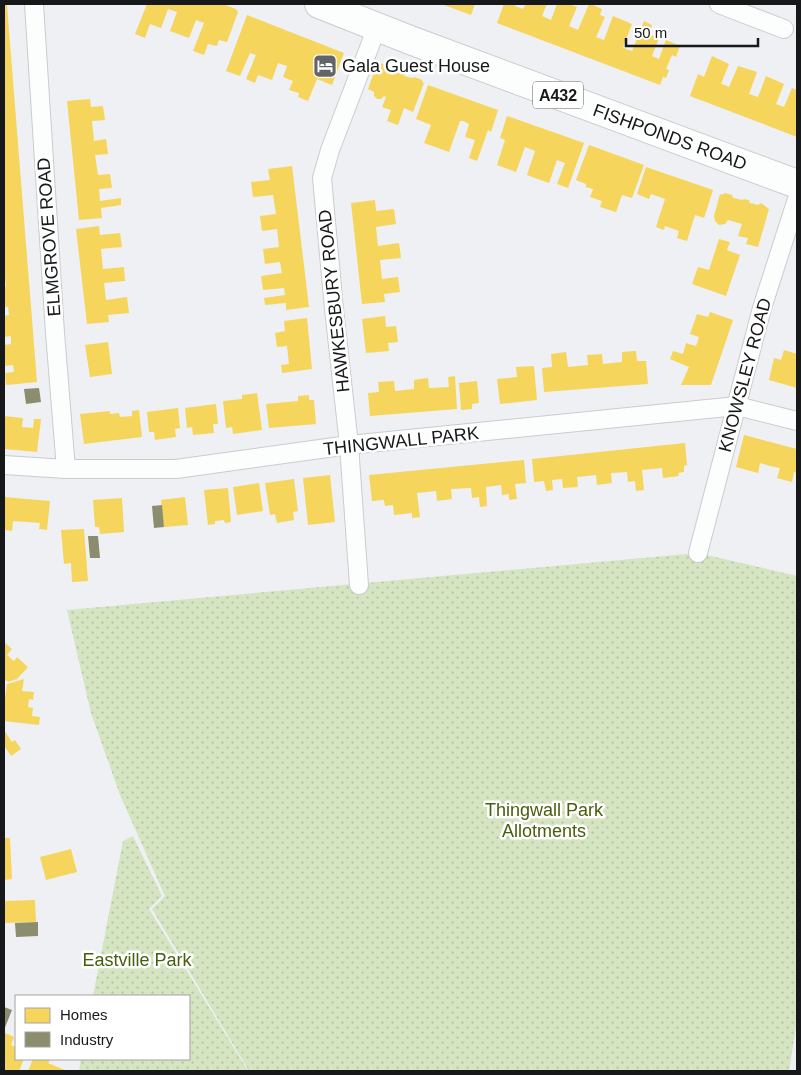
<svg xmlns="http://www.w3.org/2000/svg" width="801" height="1075" font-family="Arial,sans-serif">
<defs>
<pattern id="park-dots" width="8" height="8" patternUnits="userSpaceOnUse" patternTransform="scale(1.25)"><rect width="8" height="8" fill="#d5e4c1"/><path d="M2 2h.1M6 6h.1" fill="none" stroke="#b6c3a5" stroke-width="1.8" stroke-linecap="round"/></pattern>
</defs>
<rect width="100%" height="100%" fill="#eef0f3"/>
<g fill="url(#park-dots)">
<polygon points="698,553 797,576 797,1020 789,1071 249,1071 152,909 165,896 120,795 91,713 67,610"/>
<polygon points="133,836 162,896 149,909 248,1071 79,1071 81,1059 189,1059 189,996 93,996 123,841"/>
</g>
<g fill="#f6d55c">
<polygon points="4,4 7,4 8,18 37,382 6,385 5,373 14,372 13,365 4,366 4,345 11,344 11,336 4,337 4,316 9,315 8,307 4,307 4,286 6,286 5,278 4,279"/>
<polygon points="147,4 223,4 236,9 238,12 227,42 219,40 217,46 208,44 204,55 193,51 204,23 196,20 189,38 170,31 177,12 168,9 161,28 150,24 145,38 135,34"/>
<polygon points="441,4 475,4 471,15"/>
<polygon points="504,4 516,4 515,6 523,9 526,4 547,4 542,16 551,20 557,4 569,4 577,7 569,26 578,30 589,4 591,4 602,9 600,15 605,17 596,37 604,40 613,16 632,24 623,47 626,49 632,51 644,21 652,25 649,34 659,38 652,56 659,59 666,40 680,46 676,57 672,55 666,69 669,70 666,78 663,77 660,85 497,23"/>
<polygon points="247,15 344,53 332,85 317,79 308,101 298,97 299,93 289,90 293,81 283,77 287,66 278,63 272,80 258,75 255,83 246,79 256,55 250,53 240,76 226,71"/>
<polygon points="712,56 729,64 721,84 725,85 729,87 738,66 757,72 749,94 758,97 766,76 784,84 776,104 784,107 792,88 797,90 797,137 690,96 698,74 704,77"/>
<polygon points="380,63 384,64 385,67 388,68 389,66 405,72 404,76 412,78 415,77 422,80 423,83 424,83 413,112 404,108 398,125 387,121 391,110 382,107 386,97 384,96 381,99 377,99 374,96 374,92 368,89 377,64"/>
<polygon points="428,85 498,110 491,132 488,130 477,161 469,158 475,140 465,137 469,124 463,121 460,121 449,152 424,143 431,125 416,119"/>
<polygon points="90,99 91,107 103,106 105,120 92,121 94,141 106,139 108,154 95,155 98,175 110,174 112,188 99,189 100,201 121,198 121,205 101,208 102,218 79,220 67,101"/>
<polygon points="507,116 584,143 568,188 557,184 565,163 557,160 549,183 527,175 535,151 525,147 516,172 497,165 505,140 500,138"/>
<polygon points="589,145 644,165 632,198 622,195 616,212 600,207 602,201 590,197 593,189 586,187 586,184 576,180"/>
<polygon points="292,166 309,307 286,310 286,303 265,305 264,298 285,295 284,288 263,290 261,276 282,273 280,262 265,264 263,249 279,247 277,229 262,231 260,216 276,214 273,195 253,197 251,182 270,180 268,169"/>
<polygon points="646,167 713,190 704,218 695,215 687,241 677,238 679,231 665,226 664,230 656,227 665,199 651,194 649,199 637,194"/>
<polygon points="725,193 732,195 733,198 742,200 744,199 749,200 750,203 758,205 761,203 769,209 758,247 746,244 748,238 738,236 742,224 728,220 725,224 719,225 715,221 714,216 720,194 722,195"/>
<polygon points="375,200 376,211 394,209 396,224 376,227 378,246 399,243 401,258 380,260 382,279 398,277 400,292 384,294 385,302 362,304 351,203"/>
<polygon points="99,226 100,235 120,233 122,247 101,249 103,269 124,267 125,281 104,283 106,300 127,297 129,313 108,315 109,322 87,324 76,229"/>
<polygon points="719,239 730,242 727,250 740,255 726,296 692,284 698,267 709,270"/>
<polygon points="710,312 733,320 711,385 681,385 689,367 670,359 673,351 683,354 686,343 696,346 699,337 690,334 697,314 708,317"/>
<polygon points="385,316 386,327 396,326 398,342 388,343 389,351 366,353 362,319"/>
<polygon points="307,318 312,369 282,373 281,365 289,364 287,346 277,347 275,333 285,331 284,321"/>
<polygon points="108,342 112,374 90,377 85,345"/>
<polygon points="784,350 797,354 796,364 797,364 797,388 769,380 774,358 781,360"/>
<polygon points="636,351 637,361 646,361 648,384 544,392 542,368 552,367 551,354 566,352 568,367 588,365 587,355 602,354 603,364 622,362 622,352"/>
<polygon points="534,366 537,400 500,404 497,379 517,377 516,367"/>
<polygon points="455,376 457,409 370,416 368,393 379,392 378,382 394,381 395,391 414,389 414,380 420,379 428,378 429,388 449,387 448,377"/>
<polygon points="477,381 479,403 472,404 472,409 461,410 459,383"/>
<polygon points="257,393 262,430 233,434 232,427 226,428 223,401 242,399 242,395"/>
<polygon points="309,395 309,400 314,400 316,424 269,428 266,404 298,401 298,396"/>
<polygon points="216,404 218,424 213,424 214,433 193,435 192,427 187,428 185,408"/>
<polygon points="178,408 180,428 175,429 176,437 155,440 154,432 149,432 147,412"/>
<polygon points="139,410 142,437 84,444 80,414 110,411 110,414 119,413 120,417 132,416 132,411"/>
<polygon points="4,416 23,418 22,427 33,428 34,419 41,419 37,452 4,449"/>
<polygon points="744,435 797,449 797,473 794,472 792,482 777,478 780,468 770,466 760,463 758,473 736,467"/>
<polygon points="685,443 687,465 684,466 684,472 678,473 679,476 663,478 662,468 642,470 644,490 636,491 635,481 628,482 627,472 611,473 612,483 597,485 596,475 577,477 578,487 563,488 562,479 552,480 553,490 546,491 544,481 534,482 532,459"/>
<polygon points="524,460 526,483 515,484 517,499 509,500 509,494 502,495 501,485 486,487 487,506 480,507 479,497 472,498 471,488 451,489 452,499 437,501 436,491 417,493 420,517 412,518 412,513 394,515 393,505 385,506 384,500 372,501 369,475"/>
<polygon points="330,475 335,522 308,525 303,478"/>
<polygon points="294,479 298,511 293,512 294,520 277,523 275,514 270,515 265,483"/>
<polygon points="259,483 263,511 237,515 233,487"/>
<polygon points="228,488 231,522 225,523 224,520 215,521 215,524 208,525 204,490"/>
<polygon points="4,497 50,501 47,530 39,529 40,523 13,521 12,531 4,530"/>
<polygon points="185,497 188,525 164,527 161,500"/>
<polygon points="122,498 124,532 100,534 99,527 95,527 93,500"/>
<polygon points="84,529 88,581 72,582 71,563 64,564 61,530"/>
<polygon points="4,642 12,649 7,655 14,661 17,657 28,667 17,679 8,682 6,680 4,682"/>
<polygon points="24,679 22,691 34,692 33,700 29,699 28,707 33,708 32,716 40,717 39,725 4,721 4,705 7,684"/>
<polygon points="4,730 12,742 15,740 21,749 11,756 5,747 4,748"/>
<polygon points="4,838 10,838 12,879 4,880"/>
<polygon points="71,849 77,872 46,880 40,857"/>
<polygon points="35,900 36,922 4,923 4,901"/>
<polygon points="5,1033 14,1037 11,1045 16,1047 16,1059 24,1059 19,1071 4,1071"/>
<polygon points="33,1059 45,1059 50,1061 48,1063 67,1071 28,1071"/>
</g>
<g fill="#8c8c6e">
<polygon points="39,388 41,402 26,404 24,389"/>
<polygon points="162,505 164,527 154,528 152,506"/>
<polygon points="88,536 98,536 100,558 90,558"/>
<polygon points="38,922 38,936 16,937 15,923"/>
<polygon points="4,1007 12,1010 4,1030"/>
</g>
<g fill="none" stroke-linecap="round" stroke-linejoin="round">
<g stroke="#caccce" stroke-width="20">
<g id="street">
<polyline points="34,4 55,333 66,469"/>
<polyline points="719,4 784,29"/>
<polyline points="4,465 66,469 176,469 349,445 737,406 797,421"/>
<polyline points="698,553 762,308 797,199"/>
<polyline points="359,585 349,445 334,309 322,178 330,150 377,27"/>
</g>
</g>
<g stroke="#caccce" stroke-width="30">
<polyline id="primary" points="319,4 410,40 797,184"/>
</g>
<use href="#street" stroke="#fcfdfd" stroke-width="18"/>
<use href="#primary" stroke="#fcfdfd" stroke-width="28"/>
</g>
<defs>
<g id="hotel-square" transform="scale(1.25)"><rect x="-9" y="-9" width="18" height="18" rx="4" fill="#626466" stroke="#fff"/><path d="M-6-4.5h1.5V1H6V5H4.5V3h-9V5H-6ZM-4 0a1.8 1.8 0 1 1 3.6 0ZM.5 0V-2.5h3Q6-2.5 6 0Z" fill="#fff"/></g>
</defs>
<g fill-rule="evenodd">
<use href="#hotel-square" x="325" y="66"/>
</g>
<g text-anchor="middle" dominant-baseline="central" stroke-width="5" stroke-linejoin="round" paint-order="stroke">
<rect fill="#fff" stroke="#5d5d5f" stroke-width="1" x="533" y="81.5" width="50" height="27" rx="4"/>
<g font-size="16" font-weight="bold" fill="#17181a">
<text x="558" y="95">A432</text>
</g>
<g font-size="18" fill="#17181a" stroke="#fff" text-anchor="start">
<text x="342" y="66">Gala Guest House</text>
</g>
<g font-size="18" fill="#17181a" stroke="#fff">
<text transform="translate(670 137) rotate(20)">FISHPONDS ROAD</text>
<text transform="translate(49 237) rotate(-94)">ELMGROVE ROAD</text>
<text transform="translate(334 301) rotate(-96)">HAWKESBURY ROAD</text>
<text transform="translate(745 375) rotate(-75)">KNOWSLEY ROAD</text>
<text transform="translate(401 441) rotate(-6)">THINGWALL PARK</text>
</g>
<g font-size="18" fill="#475e0c" stroke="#fff">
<text x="544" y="810">Thingwall Park<tspan x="544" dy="21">Allotments</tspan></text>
<text x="137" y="960">Eastville Park</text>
</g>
</g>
<rect width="801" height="1075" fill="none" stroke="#17181a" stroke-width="10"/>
<rect x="15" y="995" width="175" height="65" fill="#ffffff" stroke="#a2a3a3"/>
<rect x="25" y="1008" width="25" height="15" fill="#f6d55c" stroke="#a2a3a3"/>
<text x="60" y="1020" font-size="15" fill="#17181a">Homes</text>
<rect x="25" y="1032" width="25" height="15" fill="#8c8c6e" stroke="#a2a3a3"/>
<text x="60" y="1045" font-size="15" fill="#17181a">Industry</text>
<path d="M626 38v8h132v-8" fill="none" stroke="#17181a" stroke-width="2.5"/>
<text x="634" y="38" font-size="15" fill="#17181a" stroke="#ffffff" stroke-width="4" paint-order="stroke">50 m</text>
</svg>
